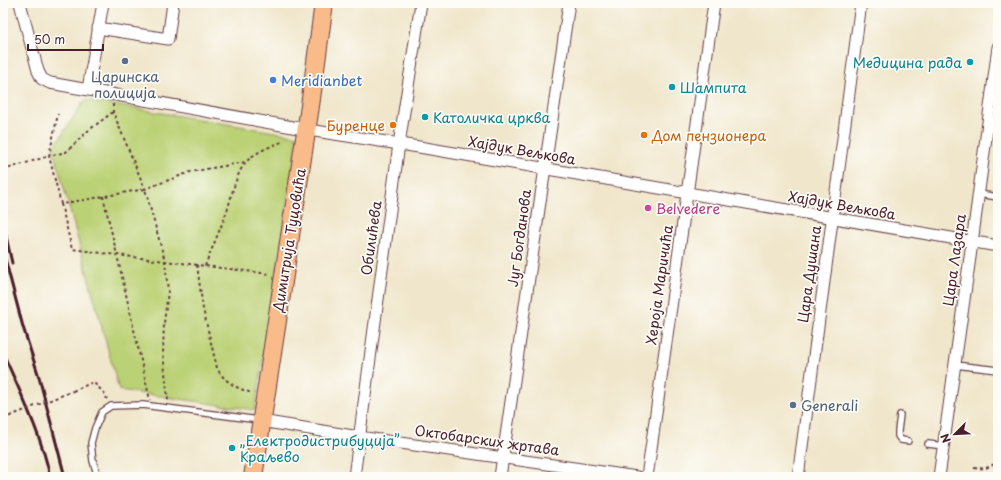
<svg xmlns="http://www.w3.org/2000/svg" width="1001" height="480" font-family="'Playpen Sans',sans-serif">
<rect width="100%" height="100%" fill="#fdfcf7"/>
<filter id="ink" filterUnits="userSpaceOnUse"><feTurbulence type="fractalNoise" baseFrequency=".025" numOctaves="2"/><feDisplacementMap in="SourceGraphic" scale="8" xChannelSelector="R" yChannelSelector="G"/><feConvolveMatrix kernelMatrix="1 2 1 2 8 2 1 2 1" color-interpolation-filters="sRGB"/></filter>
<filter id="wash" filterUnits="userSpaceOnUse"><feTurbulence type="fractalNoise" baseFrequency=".012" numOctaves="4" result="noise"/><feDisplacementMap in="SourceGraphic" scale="16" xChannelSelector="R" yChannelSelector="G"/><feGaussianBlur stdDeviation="0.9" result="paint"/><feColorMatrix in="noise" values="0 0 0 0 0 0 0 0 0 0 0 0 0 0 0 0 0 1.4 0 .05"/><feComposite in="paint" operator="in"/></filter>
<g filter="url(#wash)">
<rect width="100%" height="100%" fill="#f0e6cb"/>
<polygon fill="#bbd174" stroke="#827850" points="85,100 298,136 255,410 119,390 53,148"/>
</g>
<g filter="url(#ink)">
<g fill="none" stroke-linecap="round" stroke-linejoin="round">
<g stroke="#633d43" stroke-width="8">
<g id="lane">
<polyline points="979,194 998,197"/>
<polyline points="955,365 998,370"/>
<polyline points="900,415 898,431 898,436 901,440 908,441"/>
<polyline points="928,444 944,446"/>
<polyline points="98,477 93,461 91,443 95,428 102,412 111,406 143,405 259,420"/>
</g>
</g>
<g stroke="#633d43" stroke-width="13">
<g id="street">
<polyline points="20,3 38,71 42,79 50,83 315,131 419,147 998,246"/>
<polyline points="98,28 168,39 173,3"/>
<polyline points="88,89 103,3"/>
<polyline points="261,421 359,437 637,477"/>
<polyline points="354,477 399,144 421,3"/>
<polyline points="500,477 569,3"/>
<polyline points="647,477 714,3"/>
<polyline points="798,477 861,3"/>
<polyline points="939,477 972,243 998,47"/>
</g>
</g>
<g stroke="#633d43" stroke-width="20">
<polyline id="primary" points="253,477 310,106 324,3"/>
</g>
<g stroke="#633d43" stroke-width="2" stroke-dasharray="3 3" stroke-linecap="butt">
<polyline points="113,104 113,112 145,189 190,172 246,162"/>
<polyline points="113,112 89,130 66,152 49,156 61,204 145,189 165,261 270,274"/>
<polyline points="3,170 49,156 58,114"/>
<polyline points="103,196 117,255 165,261 168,291 164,323 163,353 168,401"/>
<polyline points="61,204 72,249 117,255 150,400"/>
<path d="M 197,265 L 203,309 L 217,368 C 224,382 238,389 252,393"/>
<path d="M 205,266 C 212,248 220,230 227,211 C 232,196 236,171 248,160 C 257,151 272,146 284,141"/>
<polyline points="73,391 93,382 104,393 107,399"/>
<polyline points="3,419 10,416"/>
<path d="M 974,468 C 984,469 990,468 998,461"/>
</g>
<use href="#lane" stroke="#fff" stroke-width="5.5"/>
<use href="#street" stroke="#fff" stroke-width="11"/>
<use href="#primary" stroke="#fabb8b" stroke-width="18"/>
<g stroke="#4a1f2b" stroke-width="3">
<polyline points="3,223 12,263"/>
<polyline points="3,251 23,327 39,377 65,477"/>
<path d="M 3,353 C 20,392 42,436 50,477"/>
<polyline points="3,472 8,477"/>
</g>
<polyline stroke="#633d43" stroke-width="2" stroke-dasharray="3 3" stroke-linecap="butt" points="10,416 73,391"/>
</g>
</g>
<g fill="#5c6f8a" stroke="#fdfcf7" stroke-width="1.5">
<circle cx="125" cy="61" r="4"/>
<circle cx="793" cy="405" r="4"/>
</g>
<g fill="#0f9aa8" stroke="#fdfcf7" stroke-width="1.5">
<circle cx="970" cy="62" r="4"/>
<circle cx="672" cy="87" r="4"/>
<circle cx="425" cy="117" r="4"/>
<circle cx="232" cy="448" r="4"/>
</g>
<circle fill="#3f7fe0" stroke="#fdfcf7" stroke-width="1.5" cx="273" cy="80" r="4"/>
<g fill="#e8710a" stroke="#fdfcf7" stroke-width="1.5">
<circle cx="393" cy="125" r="4"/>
<circle cx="644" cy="135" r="4"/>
</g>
<circle fill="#d1479c" stroke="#fdfcf7" stroke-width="1.5" cx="648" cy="208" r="4"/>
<g text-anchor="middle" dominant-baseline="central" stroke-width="3.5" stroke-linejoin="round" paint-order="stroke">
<g font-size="14" fill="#0d838f" stroke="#fdfcf7" text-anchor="start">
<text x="962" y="62" text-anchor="end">Медицина рада</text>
<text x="680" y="87">Шампита</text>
<text x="433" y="117">Католичка црква</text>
<text x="240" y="440">„Електродистрибуција”<tspan x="240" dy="16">Краљево</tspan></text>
</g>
<g font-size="14" fill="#4e5e75" stroke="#fdfcf7">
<text x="125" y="76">Царинска<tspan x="125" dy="16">полиција</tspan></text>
<text x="801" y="405" text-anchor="start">Generali</text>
</g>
<g font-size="14" fill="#366cbe" stroke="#fdfcf7" text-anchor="start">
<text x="281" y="80">Meridianbet</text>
</g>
<g font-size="14" fill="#c56008" stroke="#fdfcf7" text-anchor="end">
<text x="385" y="125">Буренце</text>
<text x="652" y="135" text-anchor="start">Дом пензионера</text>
</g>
<g font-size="14" fill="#4a1f2b" stroke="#fdfcf7">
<text transform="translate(522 150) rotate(10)">Хајдук Вељкова</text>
<text transform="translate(842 205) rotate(10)">Хајдук Вељкова</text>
<text transform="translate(371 238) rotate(-82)">Обилићева</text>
<text transform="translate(519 238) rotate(-82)">Југ Богданова</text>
<text transform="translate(289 240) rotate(-81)">Димитрија Туцовића</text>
<text transform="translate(954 260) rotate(-82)">Цара Лазара</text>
<text transform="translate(809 274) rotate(-82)">Цара Душана</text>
<text transform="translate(659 285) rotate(-82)">Хероја Маричића</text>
<text transform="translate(487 440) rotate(8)">Октобарских жртава</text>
</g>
<g font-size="14" fill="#b23c85" stroke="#fdfcf7" text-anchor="start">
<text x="656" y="208">Belvedere</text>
</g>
</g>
<rect width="1001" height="480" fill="none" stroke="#fdfcf7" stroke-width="16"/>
<g transform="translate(955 434) rotate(246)" stroke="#fdfcf7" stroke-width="3" paint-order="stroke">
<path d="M0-3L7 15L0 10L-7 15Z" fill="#4a1f2b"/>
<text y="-6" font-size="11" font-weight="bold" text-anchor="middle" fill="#4a1f2b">N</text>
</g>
<path d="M28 44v6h75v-6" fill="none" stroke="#4a1f2b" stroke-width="2"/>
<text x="34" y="44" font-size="12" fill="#4a1f2b" stroke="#fdfcf7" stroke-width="3" paint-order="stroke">50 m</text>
</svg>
